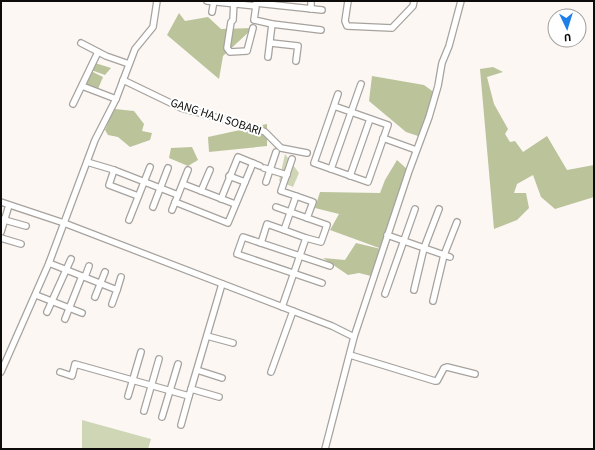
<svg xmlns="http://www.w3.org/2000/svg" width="595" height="450" font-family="'Source Sans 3',sans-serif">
<rect width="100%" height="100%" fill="#fcf7f3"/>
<g fill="#cfd6b6">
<polygon points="285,154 299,173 293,187 279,181"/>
<polygon points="82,420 151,439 148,449 82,449"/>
</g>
<g fill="#bbc39b">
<polygon points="179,13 185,21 208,17 221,29 253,28 223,56 219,79 167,35"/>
<polygon points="95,63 111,68 105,75 91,70"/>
<polygon points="493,67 503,72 487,77 494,104 508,129 505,134 510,142 515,141 523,152 547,136 567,170 594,165 594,197 555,209 541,197 533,175 517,184 514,193 526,193 529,208 517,220 494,229 480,69"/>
<polygon points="91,71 103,77 98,89 86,85"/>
<polygon points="372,76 424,85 435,93 421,137 406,132 369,101"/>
<path d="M 115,109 L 134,111 L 144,124 L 142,131 L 152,133 L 150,140 L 130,147 L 118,137 L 108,135 L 105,130 C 109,122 109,116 115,109 Z"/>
<polygon points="267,124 267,146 209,152 208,137"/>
<polygon points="192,147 198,160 188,166 169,158 171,148"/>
<polygon points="397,160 409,171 382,249 330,230 339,214 315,208 320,192 380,193 385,180"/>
<polygon points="356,243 381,249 371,276 359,273 348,275 323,258 345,260"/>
</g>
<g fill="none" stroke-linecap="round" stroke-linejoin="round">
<g stroke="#a6a29e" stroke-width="8">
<g id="street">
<polyline points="207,1 256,6 254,20 272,24 321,30"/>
<polyline points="234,1 233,20 231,22 227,48 230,52 247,51 253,28"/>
<polyline points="348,1 345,21 347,26 392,28 413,6 414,1"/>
<polyline points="256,3 322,10"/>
<polyline points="311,9 311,1"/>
<polyline points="212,12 214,1"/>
<polyline points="81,43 106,56 129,64"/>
<polyline points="271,43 298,46 296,61"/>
<polyline points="268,57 272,24"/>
<polyline points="123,80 181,108 259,129 265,132 281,148 307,153"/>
<polyline points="82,86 116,99"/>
<polyline points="73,104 98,52"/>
<polyline points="334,106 388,125 368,182 314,163 338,94"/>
<polyline points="383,138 416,150"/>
<polyline points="292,159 281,191 296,196"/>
<polyline points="87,162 114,170 178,195"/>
<polyline points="264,168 287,175"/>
<polyline points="331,169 361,84"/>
<polyline points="114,170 109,185 138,196"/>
<polyline points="229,176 245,182"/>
<polyline points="350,176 370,119"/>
<polyline points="266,182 276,152"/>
<polyline points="183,184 235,204"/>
<polyline points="201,191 210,170"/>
<polyline points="221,199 238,157 260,166"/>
<polyline points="1,202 64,223 332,326 354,337 325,449"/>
<polyline points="175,202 228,223 253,163"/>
<polyline points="153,207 168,168"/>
<polyline points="276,207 327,225 321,242 306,238"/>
<polyline points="172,210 188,170"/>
<polyline points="1,219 26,226"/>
<polyline points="129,220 150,167"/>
<polyline points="1,232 9,205"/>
<polyline points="387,235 450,257"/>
<polyline points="1,238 21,244"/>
<polyline points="261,243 267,224 284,230"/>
<polyline points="49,263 117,290 112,304"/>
<polyline points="85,277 89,266"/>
<polyline points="322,283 237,254 243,237 330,266"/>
<polyline points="117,290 121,277"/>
<polyline points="414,290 424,248 439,209"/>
<polyline points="385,294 415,209"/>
<polyline points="36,295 82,313"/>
<polyline points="95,297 105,272"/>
<polyline points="433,301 444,255 457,222"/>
<polyline points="282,307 306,238 284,230 296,196 313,202 307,218"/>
<polyline points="47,312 71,259"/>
<polyline points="65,319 82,276"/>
<polyline points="207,336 233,343"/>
<polyline points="354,337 409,171 429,117 438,86 442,63 449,46 461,1"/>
<polyline points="350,355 435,381 437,381 444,368 447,367 475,374"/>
<polyline points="197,370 222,378"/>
<polyline points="1,372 49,263 95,140 116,99 135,49 153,27 157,1"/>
<polyline points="60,372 72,376 75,364 189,396 222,284"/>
<polyline points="271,372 293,311"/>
<polyline points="191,389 219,397"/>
<polyline points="128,396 141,352"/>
<polyline points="144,411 159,359"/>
<polyline points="162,417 178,364"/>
<polyline points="181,425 189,396"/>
</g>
</g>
<use href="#street" stroke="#fff" stroke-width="5.5"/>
</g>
<g text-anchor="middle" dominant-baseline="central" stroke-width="4" stroke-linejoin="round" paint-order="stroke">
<g font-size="12" fill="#0d0c0b" stroke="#fff">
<text transform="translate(216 117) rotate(18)">GANG HAJI SOBARI</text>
</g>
</g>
<rect width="595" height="450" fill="none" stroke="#0d0c0b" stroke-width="4"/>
<g transform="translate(567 28) rotate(176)"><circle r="19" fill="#ffffff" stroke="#9e9e9d"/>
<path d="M0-3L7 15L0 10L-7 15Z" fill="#1f7fe8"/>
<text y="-6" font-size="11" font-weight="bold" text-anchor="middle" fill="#0d0c0b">U</text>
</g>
</svg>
